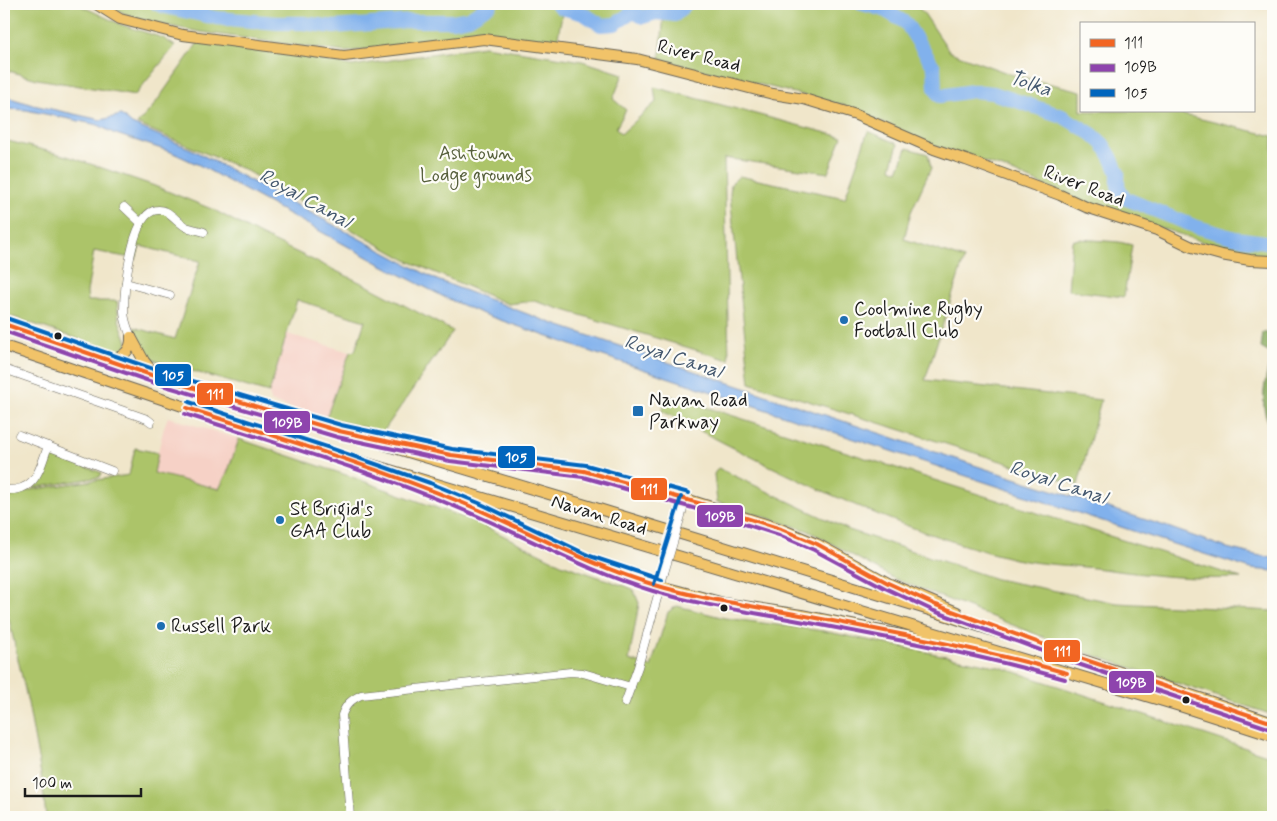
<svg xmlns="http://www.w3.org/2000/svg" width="1277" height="821" font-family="Mynerve,sans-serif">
<rect width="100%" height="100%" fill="#fdfcf7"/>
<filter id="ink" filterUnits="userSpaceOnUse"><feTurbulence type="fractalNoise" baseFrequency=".02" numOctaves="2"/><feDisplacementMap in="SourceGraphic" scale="10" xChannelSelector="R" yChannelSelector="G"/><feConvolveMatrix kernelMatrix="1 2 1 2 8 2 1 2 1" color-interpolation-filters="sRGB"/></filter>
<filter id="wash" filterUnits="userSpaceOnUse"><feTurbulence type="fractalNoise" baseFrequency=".0096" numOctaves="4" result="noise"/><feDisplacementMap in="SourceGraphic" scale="20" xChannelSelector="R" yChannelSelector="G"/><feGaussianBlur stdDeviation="1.12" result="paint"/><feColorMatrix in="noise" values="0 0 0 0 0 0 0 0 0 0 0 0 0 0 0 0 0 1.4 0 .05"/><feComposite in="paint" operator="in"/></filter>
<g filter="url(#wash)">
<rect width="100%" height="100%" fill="#f0e6ca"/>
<g fill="#f6d1c6">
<polygon points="287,334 350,352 326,418 271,402 269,393"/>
<polygon points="168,417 239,439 228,471 219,489 153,473 164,427"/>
</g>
<g fill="#acc469" stroke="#647042">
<polygon points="4,4 77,4 122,25 163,38 175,46 135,95 37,79 9,71 4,68"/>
<polygon points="107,4 913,4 923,12 950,52 1010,74 1081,91 1081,111 1167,111 1273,136 1273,258 1251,258 1155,226 1099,209 1003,168 934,146 843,105 666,61 660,58 664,14 656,13 643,17 633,12 615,24 601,25 584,14 563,8 557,43 485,35 345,52 201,32 164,25 127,15"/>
<polygon points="202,37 352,66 484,46 582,61 623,74 613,99 626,110 616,128 621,134 656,102 654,87 842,137 828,173 724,158 729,360 534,301 508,304 408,261 243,169 137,124 152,108"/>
<polygon points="868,131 898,144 891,168 898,171 907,148 928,154 931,168 911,212 904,239 964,259 925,380 1101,400 1078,485 750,383 730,195 731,184 739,176 845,198"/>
<polygon points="4,140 67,156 152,185 214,210 260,235 368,286 453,331 383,432 326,418 350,352 355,351 365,321 297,300 269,393 150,359 134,327 175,339 200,261 140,246 136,259 94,251 87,292 88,301 117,301 119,320 127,342 124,349 117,352 4,314"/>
<polygon points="1079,239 1119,242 1132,245 1124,297 1068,290 1072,241"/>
<path d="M 668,395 L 1241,578 C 1194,580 1148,575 1102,569 C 1073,565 1043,565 1015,559 C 890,529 775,470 662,411 Z"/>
<polygon points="239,439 352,477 478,523 561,564 633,589 639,603 629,660 651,667 668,612 677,606 725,618 823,631 1000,667 1273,757 1273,817 46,817 42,780 28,703 4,598 4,494 129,475 135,448 158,453 154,473 219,489 228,471"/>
<polygon points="56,455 102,473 100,477 33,488 40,481 49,458"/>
<polygon points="718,468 849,530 996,579 1117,603 1273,611 1273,715 1066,646 893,578 809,531 717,502 714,474"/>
</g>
<path fill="#89aa5d" stroke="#52633c" d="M 1263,332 L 1273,335 L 1273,430 C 1256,407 1266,380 1271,354 L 1261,348 Z"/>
<polygon fill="#81b1ec" stroke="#4e6684" points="4,96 33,105 101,120 121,115 132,124 191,149 437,280 554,324 983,468 1162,525 1227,548 1256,555 1273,558 1273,571 1251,569 1145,535 594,353 483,314 448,299 380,264 199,165 171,152 113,133 98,125 26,110 4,109"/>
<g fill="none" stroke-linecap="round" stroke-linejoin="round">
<g stroke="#81b1ec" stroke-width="14">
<polyline points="157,4 165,7 216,18 278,23 303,23 334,27 410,21 453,21 469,18 491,4"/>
<polyline points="557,4 562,8 584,14 601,25 615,24 633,12 643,17 656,13 675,15 686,4"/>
<polyline points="862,4 884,10 906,23 934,67 935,88 940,96 973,91 993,93 1062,116 1092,134 1103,144 1111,157 1118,173 1118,186 1124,198 1194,226 1235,238 1273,243"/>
</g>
</g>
</g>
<g filter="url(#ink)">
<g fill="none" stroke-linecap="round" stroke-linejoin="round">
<g stroke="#666359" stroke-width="9">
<g id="minor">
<polyline points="124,207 141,223"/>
<polyline points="126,283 170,295"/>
<path d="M 131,337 C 128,329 124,320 124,311 C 124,290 131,219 153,211 C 168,206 175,221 186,227 C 191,229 198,230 204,232"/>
<polyline points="4,369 147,419 151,422"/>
<polyline points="19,435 112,471"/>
<path d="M 4,490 C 36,492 39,471 48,446"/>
<polyline points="625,703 638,667 664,573"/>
<path d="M 350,817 L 342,715 C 346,704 351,700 361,695 L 571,672 L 583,673 L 631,687"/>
</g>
</g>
<g stroke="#666359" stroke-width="12">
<g id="major">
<polyline points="96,4 120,19 183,35 344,56 484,39 637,59 773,94 804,99 856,115 934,149 966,160 1060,195 1086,207 1157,230 1192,247 1221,255 1250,260 1273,261"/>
<polyline points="4,324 157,377 599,509 926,609 1200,698 1273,723"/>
<polyline points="131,337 144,361 156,376"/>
<polyline points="4,346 236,424 1183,707 1273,736"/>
<path d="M 109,360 C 122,358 132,351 131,337"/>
<polyline points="403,444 451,455 584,471 667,493 781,529 817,544 888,583 957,612"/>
<polyline points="417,485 501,520 577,557 641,581 724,603 801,615 946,644"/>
</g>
</g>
<use href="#minor" stroke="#fff" stroke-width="8"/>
<use href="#major" stroke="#f1c369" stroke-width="10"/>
<g stroke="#666359" stroke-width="9" stroke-linecap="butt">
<polyline id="minor-bridge" points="664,573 683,509"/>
</g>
<use href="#minor-bridge" stroke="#fff" stroke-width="8"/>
<g stroke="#fdfcf7" stroke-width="8">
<g id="bus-1">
<polyline points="4,324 157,377 339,431 451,455 584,471 709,506 781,529 817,544 888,583 936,605 1080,658 1273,723"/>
<path d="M 187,408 C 280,438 373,466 463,503 C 527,530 588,565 655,585 C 701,599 748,605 795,614 C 887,631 977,648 1067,673"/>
</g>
</g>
<g stroke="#fdfcf7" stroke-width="8">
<g id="bus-2">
<polyline points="4,331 155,383 337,437 450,461 583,477 707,512 779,535 814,550 885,588 934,611 1078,664 1271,729"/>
<path d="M 185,414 C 278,444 372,471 461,509 C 526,536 586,571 653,591 C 699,605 746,611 794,620 C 885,637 976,654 1065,679"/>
</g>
</g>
<g stroke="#fdfcf7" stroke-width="8">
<g id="bus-3">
<polyline points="6,318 159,371 341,425 452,449 586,465 689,493"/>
<polyline points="189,402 327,447 430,483 479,503 590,556 662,580"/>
<polyline points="654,584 681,497"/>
</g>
</g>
<use href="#bus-1" stroke="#f26522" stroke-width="4"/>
<use href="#bus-2" stroke="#8e44ad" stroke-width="4"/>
<use href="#bus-3" stroke="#0065bd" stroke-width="4"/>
</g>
</g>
<g fill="#1f6fb2" stroke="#fdfcf7" stroke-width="2">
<circle cx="844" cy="320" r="5"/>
<rect x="632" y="405" width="12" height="12" rx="2.5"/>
<circle cx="280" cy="520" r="5"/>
<circle cx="161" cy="626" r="5"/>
</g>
<g fill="#1c1c1c" stroke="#fdfcf7" stroke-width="2">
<circle cx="58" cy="336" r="4.5"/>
<circle cx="724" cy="608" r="4.5"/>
<circle cx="1186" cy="700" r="4.5"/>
</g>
<g text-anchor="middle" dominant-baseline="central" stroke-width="4.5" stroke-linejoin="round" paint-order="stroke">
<g font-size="19" fill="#1c1c1c" stroke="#fdfcf7">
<text transform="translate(699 56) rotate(14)">River Road</text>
<text transform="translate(1084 186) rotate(21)">River Road</text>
<text transform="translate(599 515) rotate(17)">Navan Road</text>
</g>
<g font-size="19" fill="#565f3b" stroke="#fdfcf7">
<text x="476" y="153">Ashtown<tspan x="476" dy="22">Lodge grounds</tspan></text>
</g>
<g font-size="19" fill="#1c1c1c" stroke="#fdfcf7" text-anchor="start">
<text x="854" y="309">Coolmine Rugby<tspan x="854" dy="22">Football Club</tspan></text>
<text x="649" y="400">Navan Road<tspan x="649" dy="22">Parkway</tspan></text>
<text x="290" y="509">St Brigid's<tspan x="290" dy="22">GAA Club</tspan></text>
<text x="171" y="626">Russell Park</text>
</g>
<g font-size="20" font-style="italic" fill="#44586f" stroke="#fdfcf7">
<text transform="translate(1030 84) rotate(19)">Tolka</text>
<text transform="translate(305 199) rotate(29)">Royal Canal</text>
<text transform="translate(673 357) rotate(18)">Royal Canal</text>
<text transform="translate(1058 483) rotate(18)">Royal Canal</text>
</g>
</g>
<g stroke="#fdfcf7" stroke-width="2">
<rect x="154" y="363" width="38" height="24" rx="5" fill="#0065bd"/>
<rect x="196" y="382" width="38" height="24" rx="5" fill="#f26522"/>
<rect x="263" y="410" width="48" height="24" rx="5" fill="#8e44ad"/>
<rect x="497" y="445" width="39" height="24" rx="5" fill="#0065bd"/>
<rect x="630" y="477" width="38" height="24" rx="5" fill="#f26522"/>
<rect x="696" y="504" width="48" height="24" rx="5" fill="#8e44ad"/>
<rect x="1043" y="639" width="38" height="24" rx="5" fill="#f26522"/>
<rect x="1108" y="670" width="47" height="24" rx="5" fill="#8e44ad"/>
</g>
<g font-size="14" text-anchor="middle" font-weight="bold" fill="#fff">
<text x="173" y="380">105</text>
<text x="215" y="399">111</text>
<text x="287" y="427">109B</text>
<text x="516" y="462">105</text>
<text x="649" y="494">111</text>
<text x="720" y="521">109B</text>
<text x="1062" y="656">111</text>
<text x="1131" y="687">109B</text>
</g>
<rect width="1277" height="821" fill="none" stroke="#fdfcf7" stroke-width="20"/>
<rect x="1080" y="22" width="175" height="90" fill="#fdfcf7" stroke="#a3a29f"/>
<rect x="1090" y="39" width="25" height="8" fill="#f26522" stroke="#a3a29f"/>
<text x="1124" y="48" font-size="15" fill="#1c1c1c">111</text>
<rect x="1090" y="64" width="25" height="8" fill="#8e44ad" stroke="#a3a29f"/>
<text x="1124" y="72" font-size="15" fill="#1c1c1c">109B</text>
<rect x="1090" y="89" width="25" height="8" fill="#0065bd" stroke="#a3a29f"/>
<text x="1124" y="98" font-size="15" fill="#1c1c1c">105</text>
<path d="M25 788v8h116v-8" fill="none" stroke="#1c1c1c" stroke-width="2.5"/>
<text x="32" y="788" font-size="15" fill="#1c1c1c" stroke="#fdfcf7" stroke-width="4" paint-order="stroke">100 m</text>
</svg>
